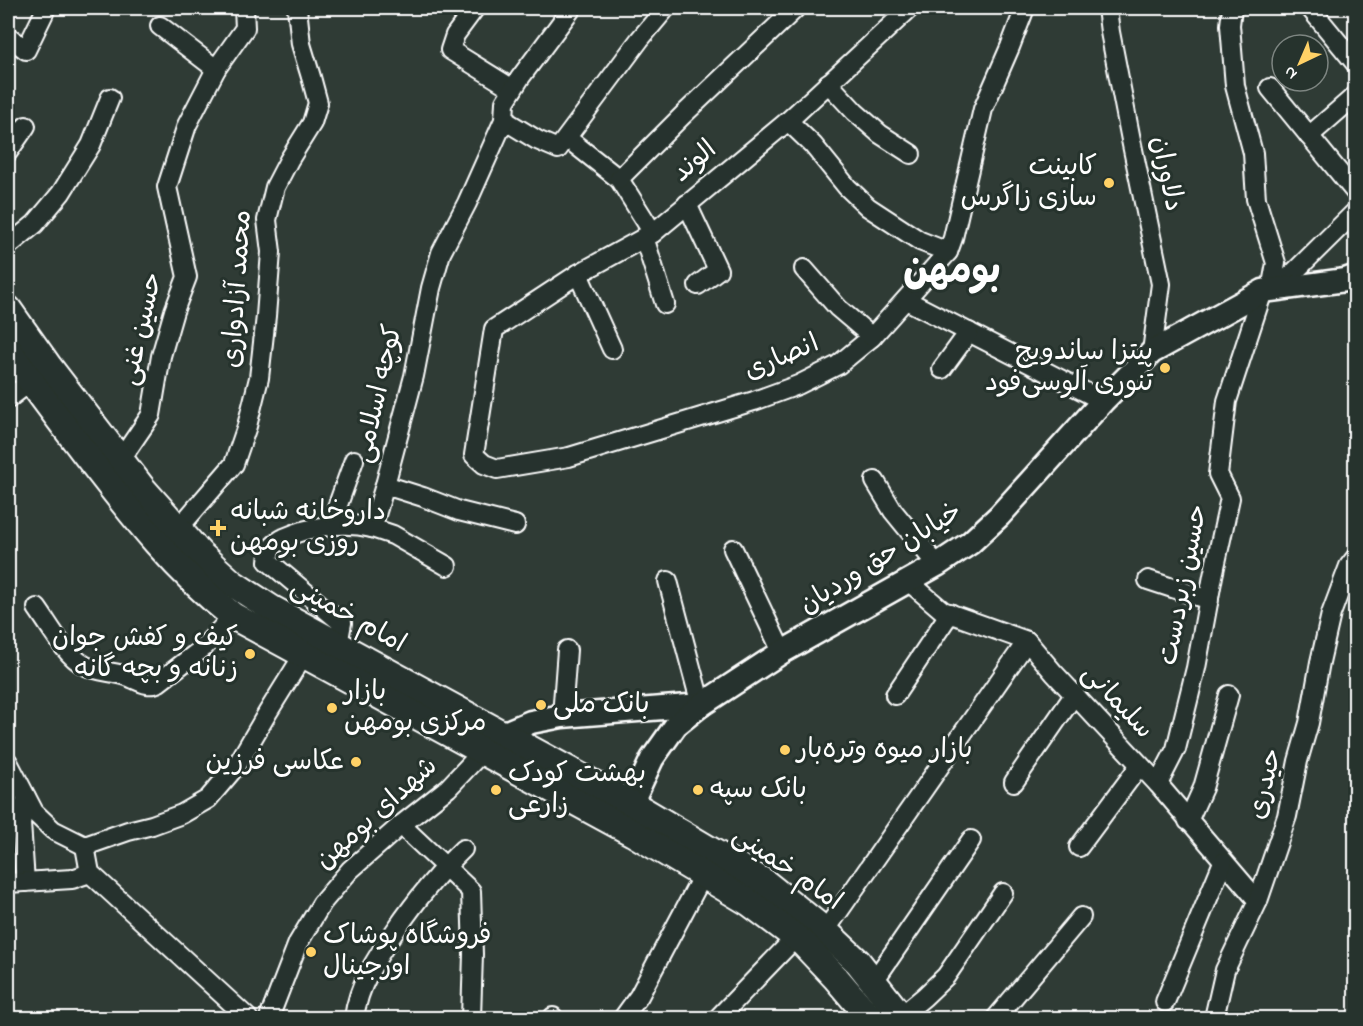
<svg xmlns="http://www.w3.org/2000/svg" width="1363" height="1026" font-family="'Indie Flower','Playpen Sans Arabic',sans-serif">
<rect width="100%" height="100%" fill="#2f3b35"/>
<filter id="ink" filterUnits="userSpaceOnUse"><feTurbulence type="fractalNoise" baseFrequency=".0167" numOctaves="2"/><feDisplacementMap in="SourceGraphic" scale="12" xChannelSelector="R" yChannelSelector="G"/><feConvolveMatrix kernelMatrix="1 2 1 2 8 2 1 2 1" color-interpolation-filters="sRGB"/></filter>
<g filter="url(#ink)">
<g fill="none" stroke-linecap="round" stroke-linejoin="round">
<g stroke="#fff" stroke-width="22">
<g id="minor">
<polyline points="475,8 455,35 450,50 513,89"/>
<polyline points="910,8 788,121 653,233 578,274 494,329 474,455 484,464 497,469 569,457 754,401 798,385 838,365 872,337 948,252 953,238 983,109 1010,47 1025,8"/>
<polyline points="1107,8 1110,32 1131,140 1161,284 1152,352"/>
<polyline points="1232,8 1230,25 1235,86 1253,153 1256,199 1276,263 1271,290"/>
<polyline points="1310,8 1356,64"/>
<polyline points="160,26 216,69"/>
<polyline points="8,36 26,50 44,13"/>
<polyline points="828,83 855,112 880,134 911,154"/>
<polyline points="1270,88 1356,193"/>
<polyline points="504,120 537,140 558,149 640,39 666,8"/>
<polyline points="788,121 813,145 847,187 868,207 920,241 948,252"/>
<polyline points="1309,136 1356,95"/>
<polyline points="567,138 619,179 653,233"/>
<polyline points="8,152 26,126"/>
<polyline points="619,179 683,115 796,8"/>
<polyline points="687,204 718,270 698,285"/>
<polyline points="644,237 665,304"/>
<polyline points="8,246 35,224 61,193 91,145 110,98"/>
<polyline points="804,269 838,308 872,337"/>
<polyline points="578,274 612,349"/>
<polyline points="1277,289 1356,211"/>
<polyline points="906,300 1103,401"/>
<polyline points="942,369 969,332"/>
<polyline points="8,399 30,382"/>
<polyline points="121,459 151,415 161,356 174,311 187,277 167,187 187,125 216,69 245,28 244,8"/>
<polyline points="875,481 893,511 937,565"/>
<polyline points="385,485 423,497 459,511 515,525"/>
<polyline points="330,527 354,460"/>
<polyline points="372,528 393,535 447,566"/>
<polyline points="178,529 234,464 247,426 259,378 266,316 271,252 267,220 275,187 289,160 312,123 318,103 311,77 301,44 297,8"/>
<polyline points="733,549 782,652"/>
<polyline points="1148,580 1209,600"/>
<polyline points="668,581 701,705"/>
<polyline points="908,581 943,611 1027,641 1054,673 1158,784 1258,901"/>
<path d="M 37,608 C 50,626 65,655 84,665 C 98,673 115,671 129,677 C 139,681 148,688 159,682 L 203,648 L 233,616"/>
<path d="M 338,645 L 342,623 L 268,561 L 270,549 C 274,545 279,540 284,538 C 310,526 344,521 372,528 L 385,485 L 414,376 L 431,288 L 441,253 L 467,203 L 504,120 L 505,102 L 520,78 L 572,8"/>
<polyline points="895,695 950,613"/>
<polyline points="562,716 567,650"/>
<polyline points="8,762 34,812 53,830 85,846 128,831 152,825 182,814 208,799 237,765 268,712 304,654"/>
<polyline points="1014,782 1074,695"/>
<polyline points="1158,784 1176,749 1196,668 1213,576 1230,498 1218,474 1227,401 1263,291"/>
<polyline points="1188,821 1203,788 1229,695"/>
<polyline points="401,825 471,891 473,954 471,1018"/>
<polyline points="85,846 90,873 248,1018"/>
<polyline points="1079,847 1140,765"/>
<polyline points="25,882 21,823 26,797"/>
<polyline points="8,883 72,879 90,873"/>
<polyline points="825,931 1027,641"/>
<polyline points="874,981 971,840"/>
<polyline points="1165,1002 1223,862"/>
<polyline points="901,1016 924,997 946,976 1003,893"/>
<polyline points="269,1018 298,943 322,903 350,870 401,825 448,788 482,752"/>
<path d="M 354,1018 C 358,986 376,958 395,931 C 415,902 437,874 463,849"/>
<polyline points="553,1018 553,1017"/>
<polyline points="623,1018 639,996 703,875"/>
<polyline points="718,1018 796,937"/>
<polyline points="996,1018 1081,917"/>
<polyline points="1214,1018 1225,970 1258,901 1287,816 1298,761 1309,723 1320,662 1331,614 1349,566 1356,557"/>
</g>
</g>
<g stroke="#fff" stroke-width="27">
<g id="major">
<polyline points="502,734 531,722 562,716 701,705"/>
<polyline points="631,804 652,759 676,725 701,705 782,652 937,565 970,543 999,516 1103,401 1152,352 1263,291 1345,280 1356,276"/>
</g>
</g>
<g stroke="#fff" stroke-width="30">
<g id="highway">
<polyline points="8,309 49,367 142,488 166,515 200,554 232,583 272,609 644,811 764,882 825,931 858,962 902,1018"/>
<path d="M 8,349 C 34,387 62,423 90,460 C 133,516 177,572 233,616 L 633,833 L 750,903 L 802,942 L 836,978 L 870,1018"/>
</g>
</g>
<use href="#minor" stroke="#26332d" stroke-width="18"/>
<use href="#major" stroke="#26332d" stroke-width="22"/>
<use href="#highway" stroke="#26332d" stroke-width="26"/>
</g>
</g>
<g fill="#ffd166" stroke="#26332d" stroke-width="2">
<circle cx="1109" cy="183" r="6"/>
<circle cx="1165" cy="368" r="6"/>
<path d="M215 519h6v6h6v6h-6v6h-6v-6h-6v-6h6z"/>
<circle cx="250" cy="654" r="6"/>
<circle cx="541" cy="705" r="6"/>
<circle cx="332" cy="708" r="6"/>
<circle cx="785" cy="750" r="6"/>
<circle cx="356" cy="762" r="6"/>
<circle cx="496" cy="790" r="6"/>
<circle cx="698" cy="790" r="6"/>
<circle cx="311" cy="952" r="6"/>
</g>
<g text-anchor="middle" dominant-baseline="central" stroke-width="6" stroke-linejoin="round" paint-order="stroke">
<g font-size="27" fill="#fff" stroke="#26332d">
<text transform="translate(695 162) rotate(-40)">الوند</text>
<text transform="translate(1166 174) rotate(78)">دلاوران</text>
<text transform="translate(238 289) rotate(-86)">محمد آزادواری</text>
<text transform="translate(142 329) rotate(-77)">حسین غنی</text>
<text transform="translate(782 358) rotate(-23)">انصاری</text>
<text transform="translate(379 394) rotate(-77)">کوچه اسلامی</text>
<text transform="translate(881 559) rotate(-32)">خیابان حق وردیان</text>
<text transform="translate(1184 585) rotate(-79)">حسین زبردست</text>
<text transform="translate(348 616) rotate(29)">امام خمینی</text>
<text transform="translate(1117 702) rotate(47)">سلیمانی</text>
<text transform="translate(1266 784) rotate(-76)">حیدری</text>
<text transform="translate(377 814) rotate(-42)">شهدای بومهن</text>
<text transform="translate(787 869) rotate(35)">امام خمینی</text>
</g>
<g font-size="27" fill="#fff" stroke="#26332d" text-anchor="start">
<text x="1097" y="167" text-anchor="end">کابینت<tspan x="1097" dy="31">سازی زاگرس</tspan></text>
<text x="1153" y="352" text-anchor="end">پیتزا ساندویچ<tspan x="1153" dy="31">تنوری اَلوسی‌‌فود</tspan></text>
<text x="230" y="512">داروخانه شبانه<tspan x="230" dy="31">روزی بومهن</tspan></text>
<text x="238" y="638" text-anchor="end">کیف و کفش جوان<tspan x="238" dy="31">زنانه و بچه گانه</tspan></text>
<text x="344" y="692">بازار<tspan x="344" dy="31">مرکزی بومهن</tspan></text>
<text x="553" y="705">بانک ملی</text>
<text x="797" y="750">بازار میوه وتره‌بار</text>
<text x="344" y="762" text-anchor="end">عکاسی فرزین</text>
<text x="508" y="774">بهشت کودک<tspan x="508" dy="31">زارعی</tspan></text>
<text x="710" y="790">بانک سپه</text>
<text x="323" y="936">فروشگاه پوشاک<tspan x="323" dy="31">اورجینال</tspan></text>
</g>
<g font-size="39" font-weight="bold" fill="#fff" stroke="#26332d">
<text x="952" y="272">بومهن</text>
</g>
</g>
<rect width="1363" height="1026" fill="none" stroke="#26332d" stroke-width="30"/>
<rect x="15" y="15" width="1333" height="996" fill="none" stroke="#fff" stroke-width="2" filter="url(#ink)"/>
<g transform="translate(1300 63) rotate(224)"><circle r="28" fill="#26332d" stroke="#7d8581" stroke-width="1.5"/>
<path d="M0-4.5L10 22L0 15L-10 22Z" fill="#ffd166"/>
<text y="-9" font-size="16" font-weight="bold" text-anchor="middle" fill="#ffffff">N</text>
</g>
</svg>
